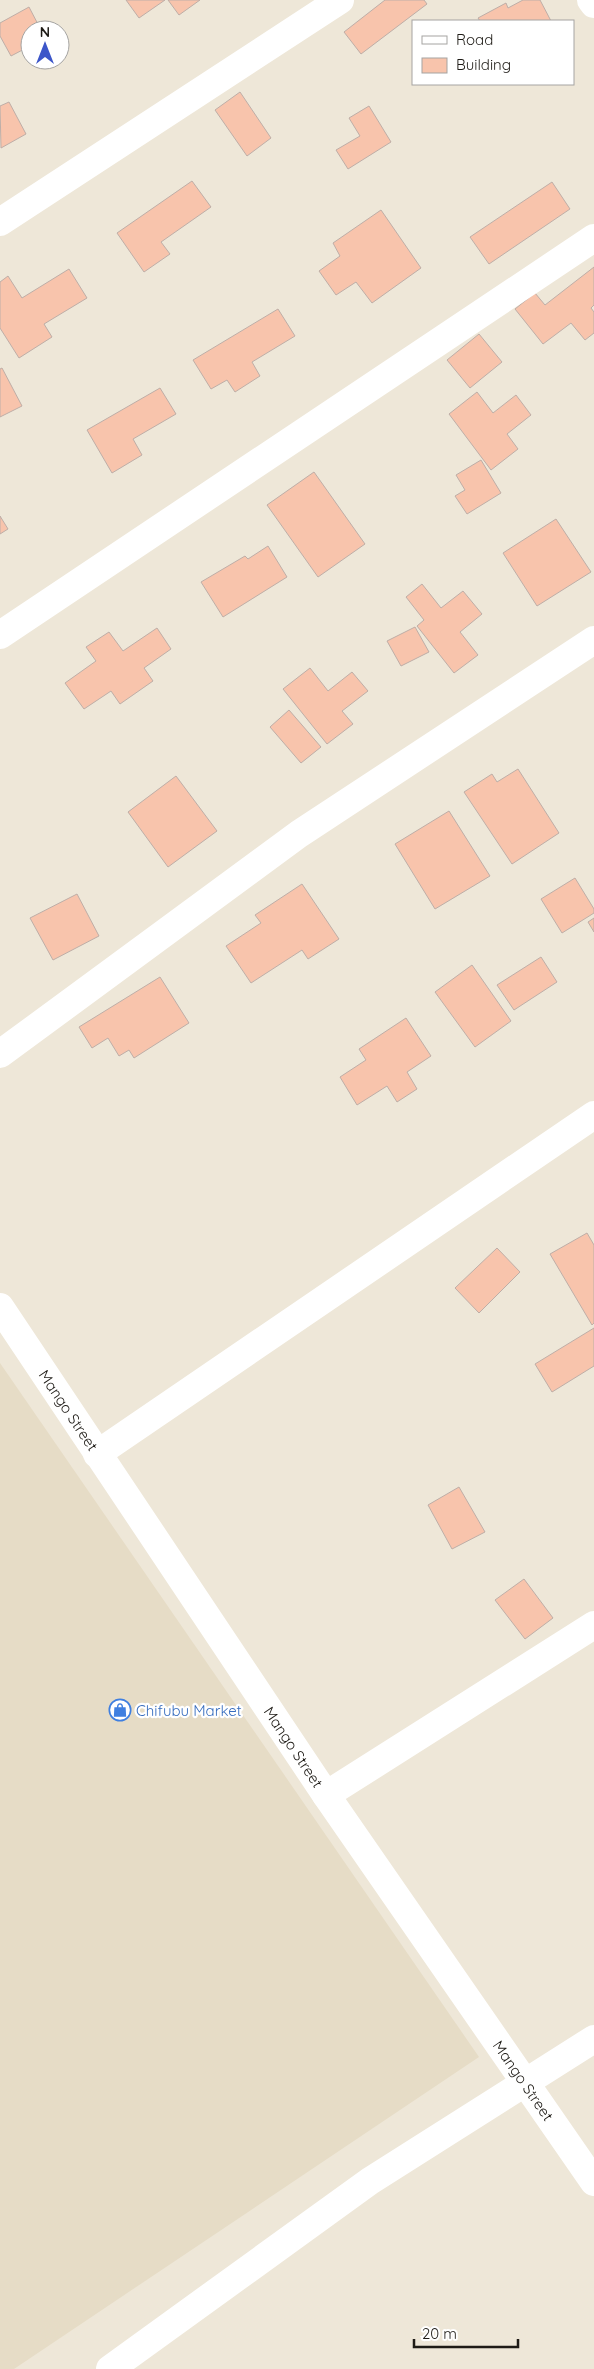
<svg xmlns="http://www.w3.org/2000/svg" width="594" height="2369" font-family="Quicksand,sans-serif">
<rect width="100%" height="100%" fill="#eee7d8"/>
<polygon fill="#e6dcc6" points="0,1363 479,2057 14,2369 0,2369"/>
<g fill="#f8c4ac" stroke="#beaea7">
<polygon points="126,0 165,0 139,18"/>
<polygon points="168,0 200,0 179,15"/>
<polygon points="385,0 424,0 427,4 361,54 344,32"/>
<polygon points="523,0 540,0 551,21 480,21 478,18 506,3 508,8"/>
<polygon points="29,7 41,30 30,30 30,46 11,56 0,36 0,23"/>
<polygon points="240,92 271,138 247,156 215,110"/>
<polygon points="9,102 26,134 1,148 0,106"/>
<polygon points="369,106 391,142 348,169 336,150 360,136 349,118"/>
<polygon points="192,181 211,207 161,242 170,254 144,272 117,233"/>
<polygon points="552,182 570,209 489,264 470,237"/>
<polygon points="381,210 421,268 372,303 356,282 336,295 319,271 340,256 333,243"/>
<polygon points="594,267 594,305 591,308 594,312 594,333 585,340 571,323 543,344 515,309 535,293 545,305"/>
<polygon points="69,269 87,298 44,324 52,337 19,358 0,328 0,282 8,276 22,298"/>
<polygon points="278,309 295,336 252,362 260,376 235,392 227,380 211,389 193,360"/>
<polygon points="479,334 502,362 470,388 447,360"/>
<polygon points="2,368 22,406 0,417 0,369"/>
<polygon points="160,388 176,414 133,439 142,455 112,473 87,430"/>
<polygon points="477,392 493,413 516,395 531,415 507,434 518,449 491,470 449,414"/>
<polygon points="481,460 501,493 467,514 455,496 465,490 456,475"/>
<polygon points="314,472 365,544 318,577 267,505"/>
<polygon points="0,516 8,529 0,534"/>
<polygon points="556,519 591,572 537,606 503,553"/>
<polygon points="268,546 287,577 223,617 201,582 245,556 248,559"/>
<polygon points="422,584 441,608 463,591 482,614 460,632 478,655 454,673 417,626 424,620 406,597"/>
<polygon points="415,627 429,652 401,666 387,641"/>
<polygon points="157,628 171,649 144,668 153,681 120,704 111,691 84,709 65,683 96,661 86,647 109,632 123,651"/>
<polygon points="310,668 328,691 352,672 368,691 342,711 353,724 327,744 283,689"/>
<polygon points="289,710 321,747 301,763 270,727"/>
<polygon points="518,769 559,833 512,864 464,792 492,774 497,782"/>
<polygon points="176,776 217,831 168,867 128,812"/>
<polygon points="449,811 490,876 435,909 395,844"/>
<polygon points="575,878 594,909 594,913 562,933 541,899"/>
<polygon points="302,884 339,939 308,959 302,950 251,983 226,946 261,923 255,915"/>
<polygon points="77,894 99,936 53,960 30,918"/>
<polygon points="594,918 594,932 588,922"/>
<polygon points="541,957 557,982 514,1010 497,985"/>
<polygon points="472,965 511,1021 475,1047 435,992"/>
<polygon points="160,977 189,1023 134,1058 129,1050 119,1056 108,1038 92,1048 79,1027"/>
<polygon points="406,1018 431,1056 407,1072 417,1089 397,1102 387,1086 357,1105 340,1077 366,1060 359,1049"/>
<polygon points="587,1233 594,1245 594,1323 592,1325 550,1254"/>
<polygon points="497,1248 520,1272 479,1313 455,1288"/>
<polygon points="594,1328 594,1366 552,1392 535,1364"/>
<polygon points="459,1487 485,1532 452,1549 428,1505"/>
<polygon points="524,1579 553,1618 525,1639 495,1600"/>
</g>
<g fill="none" stroke-linecap="round" stroke-linejoin="round">
<g stroke="#fff" stroke-width="28">
<polyline points="591,0 594,4"/>
<polyline points="0,222 340,0"/>
<polyline points="0,635 594,238"/>
<polyline points="0,1054 299,834 594,640"/>
<polyline points="97,1454 594,1115"/>
<polyline points="326,1795 594,1625"/>
<polyline points="110,2369 370,2181 594,2039"/>
</g>
<path stroke="#fff" stroke-width="28" id="s1" d="M 0,1307 L 326,1795 L 594,2182"/>
</g>
<defs>
<g id="shop-ring" transform="scale(1.125)"><circle r="9.5" fill="#fff" stroke="#3f7fe0" stroke-width="1.5"/><path d="M-5-2.5h2.3a2.7 3.5 0 0 1 5.4 0H5L5.5 6h-11ZM-1.5-2.5h3a1.5 2.3 0 0 0-3 0Z" fill="#3f7fe0"/></g>
</defs>
<g fill-rule="evenodd">
<use href="#shop-ring" x="120" y="1710"/>
</g>
<g text-anchor="middle" dominant-baseline="central" stroke-width="4.5" stroke-linejoin="round" paint-order="stroke">
<g font-size="15" fill="#1e1b16" stroke="#fff">
<text stroke="none"><textPath href="#s1" startOffset="124">Mango Street</textPath></text>
<text stroke="none"><textPath href="#s1" startOffset="529">Mango Street</textPath></text>
<text stroke="none"><textPath href="#s1" startOffset="934">Mango Street</textPath></text>
</g>
<g font-size="15" fill="#366cbe" stroke="#fff" text-anchor="start">
<text x="136" y="1710">Chifubu Market</text>
</g>
</g>
<rect x="412" y="20" width="162" height="65" fill="#ffffff" stroke="#a5a4a2"/>
<rect x="422" y="36" width="25" height="8" fill="#ffffff" stroke="#a5a4a2"/>
<text x="456" y="45" font-size="15" fill="#1e1b16">Road</text>
<rect x="422" y="58" width="25" height="15" fill="#f8c4ac" stroke="#a5a4a2"/>
<text x="456" y="70" font-size="15" fill="#1e1b16">Building</text>
<g transform="translate(45 45)"><circle r="24" fill="#ffffff" stroke="#a5a4a2"/>
<path d="M0-4L9 19L0 12L-9 19Z" fill="#3c56c9"/>
<text y="-8" font-size="14" font-weight="bold" text-anchor="middle" fill="#1e1b16">N</text>
</g>
<path d="M414 2339v8h104v-8" fill="none" stroke="#1e1b16" stroke-width="2.5"/>
<text x="422" y="2339" font-size="15" fill="#1e1b16" stroke="#ffffff" stroke-width="4" paint-order="stroke">20 m</text>
</svg>
